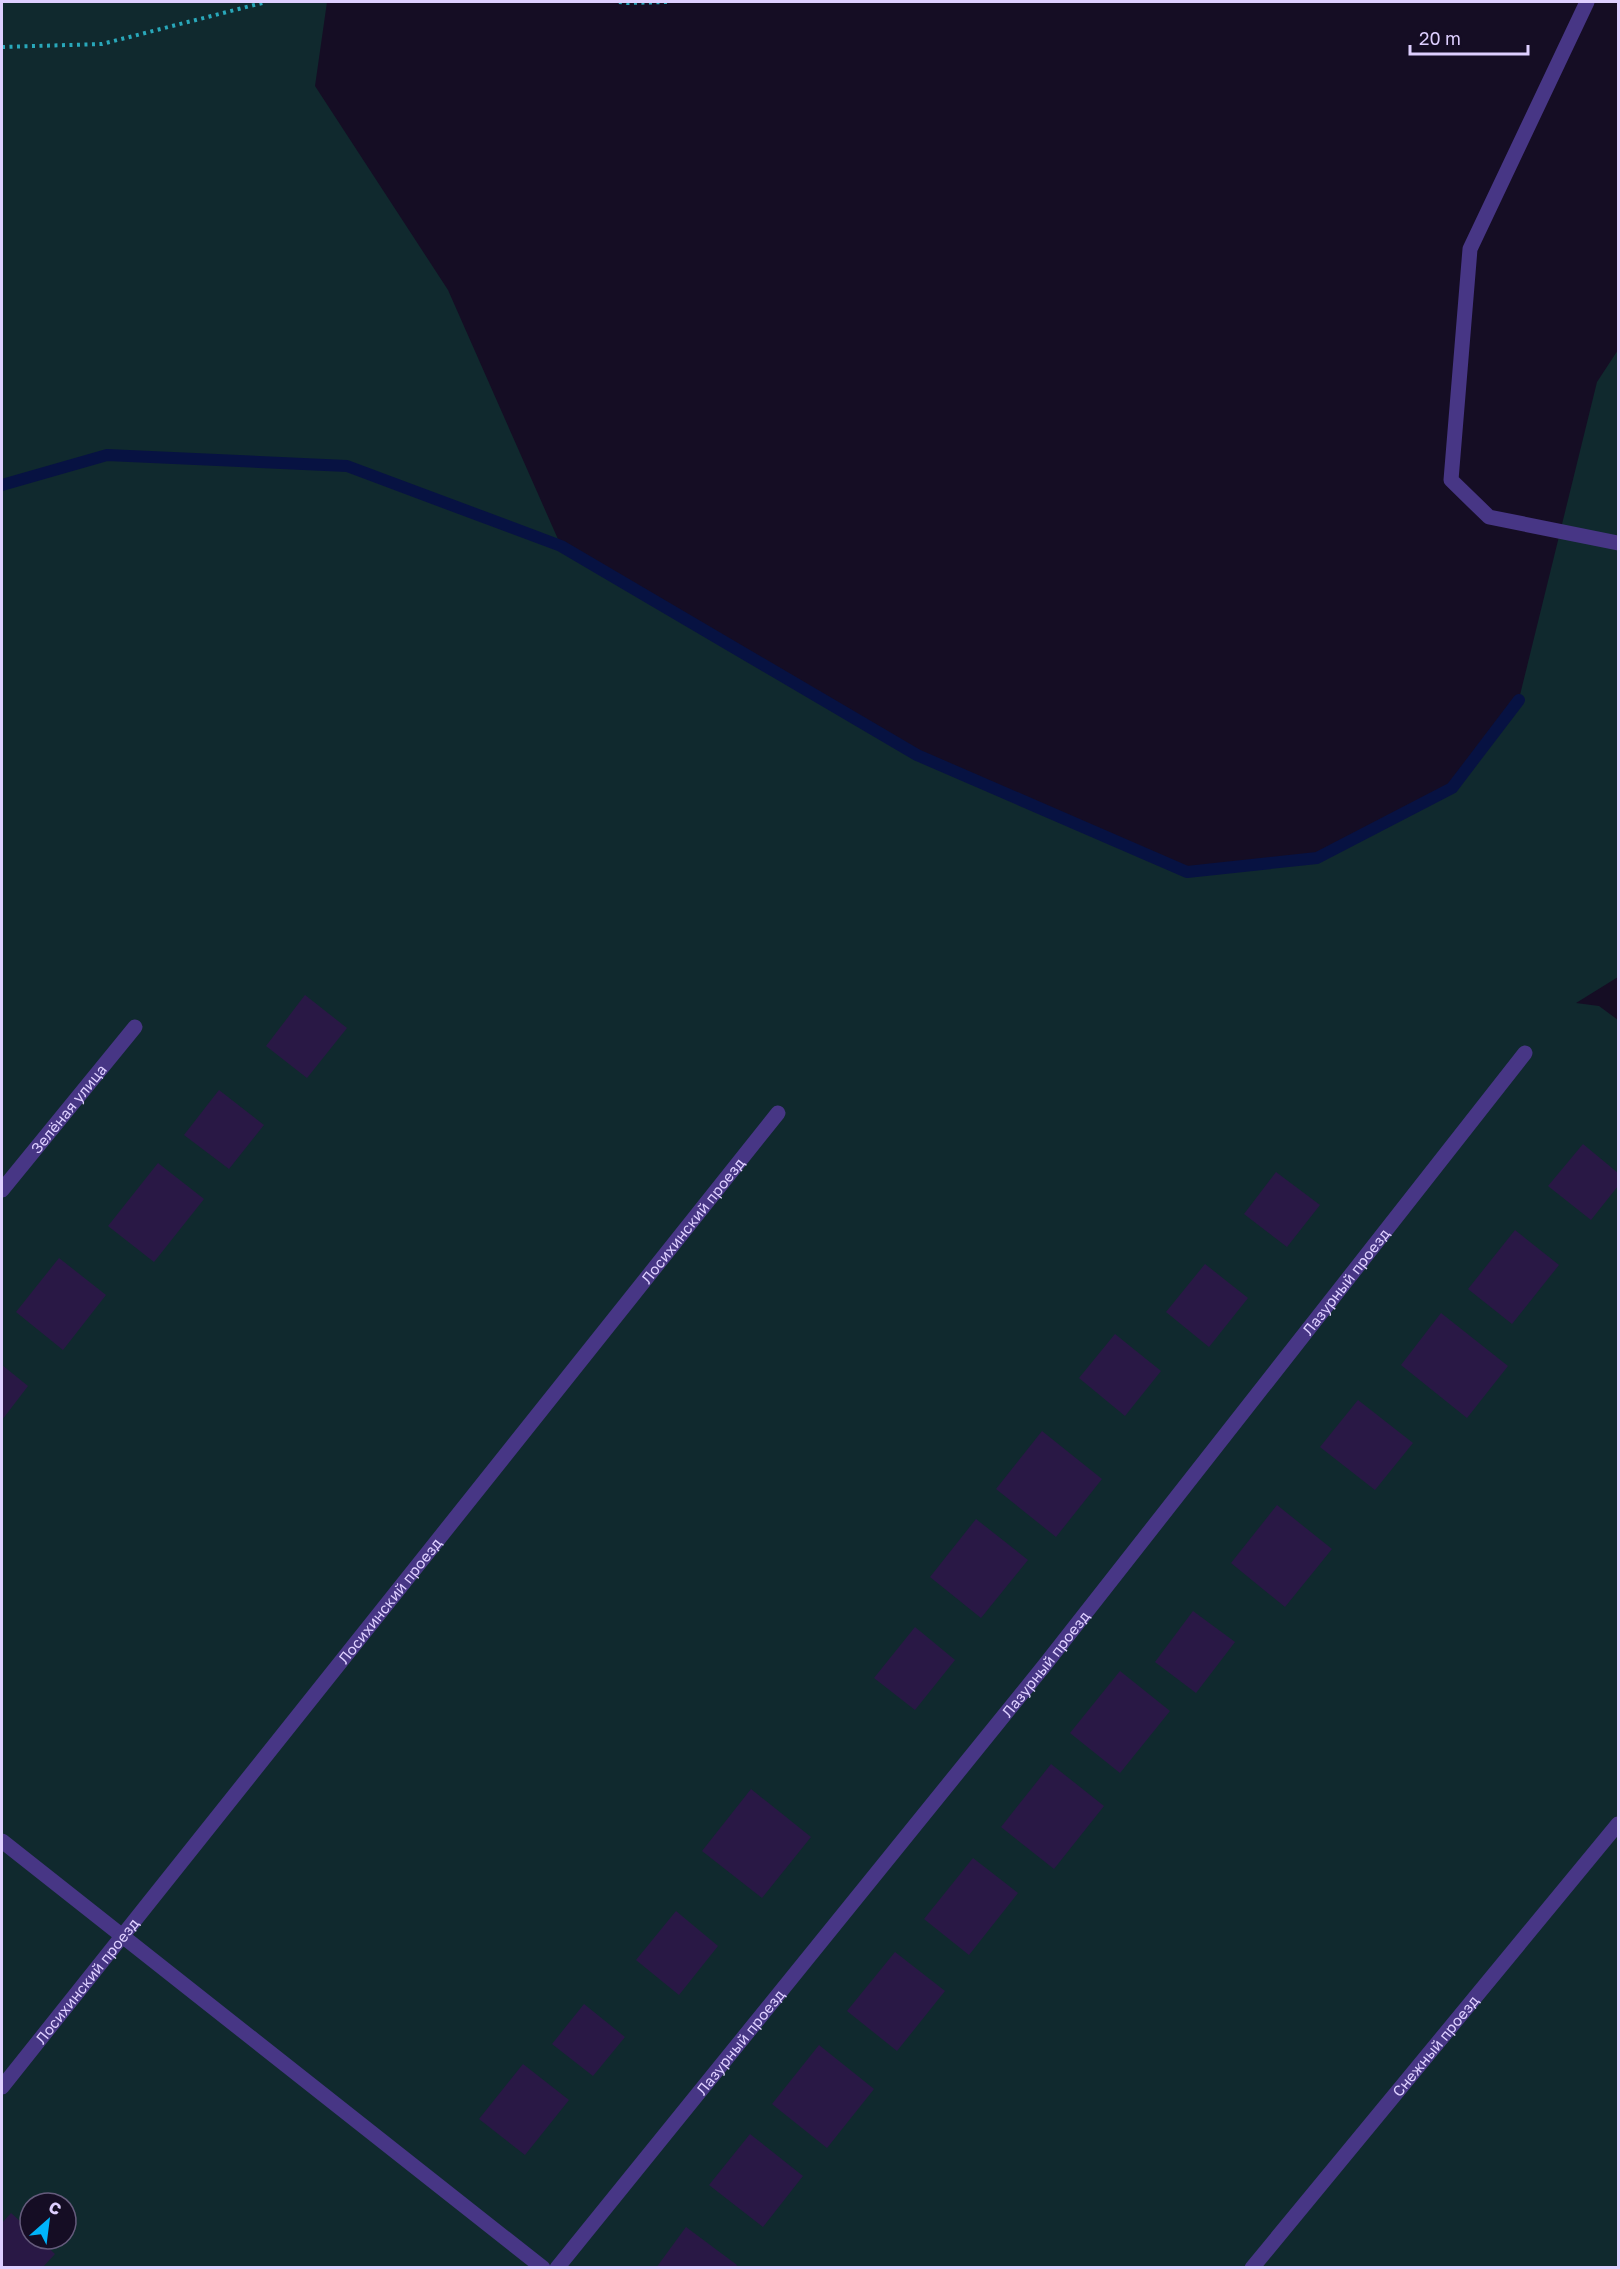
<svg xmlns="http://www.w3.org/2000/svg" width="1620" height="2269" font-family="'Golos Text',sans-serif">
<rect width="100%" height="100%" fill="#150d24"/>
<path fill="#10292e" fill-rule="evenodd" d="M 2,2 L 327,2 L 315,86 L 448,290 L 561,546 L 917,755 L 1187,872 L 1317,858 L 1452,788 L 1519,699 L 1597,382 L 1618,350 L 1618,977 L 1576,1003 L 1599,1006 L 1618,1020 L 1618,2267 L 2,2268 ZM 30,2203 L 66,2203 L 66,2239 L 30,2239 Z"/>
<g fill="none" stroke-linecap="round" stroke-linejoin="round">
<polyline stroke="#071242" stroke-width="12" points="2,485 107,455 347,466 561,546 917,755 1187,872 1317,858 1452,788 1519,700"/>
</g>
<g fill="#291845">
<polygon points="305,995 347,1028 307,1078 266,1046"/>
<polygon points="219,1090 264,1125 229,1169 184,1135"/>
<polygon points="1583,1144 1618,1173 1618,1186 1591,1220 1548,1186"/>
<polygon points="158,1163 204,1199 154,1262 108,1226"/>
<polygon points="1276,1172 1320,1205 1287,1247 1244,1214"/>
<polygon points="1515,1230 1559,1265 1512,1324 1468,1289"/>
<polygon points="59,1258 106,1295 63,1350 16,1312"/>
<polygon points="1205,1264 1248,1298 1209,1347 1166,1312"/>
<polygon points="1441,1313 1508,1366 1467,1418 1401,1365"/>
<polygon points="1115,1334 1161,1371 1125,1416 1079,1378"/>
<polygon points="2,1365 28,1386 2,1420"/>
<polygon points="1358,1400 1413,1443 1375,1490 1320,1447"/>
<polygon points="1042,1431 1102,1479 1056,1537 996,1489"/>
<polygon points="1277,1505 1332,1549 1285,1607 1231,1563"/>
<polygon points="976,1519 1028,1560 981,1618 930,1577"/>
<polygon points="1193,1611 1235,1642 1196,1693 1155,1662"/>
<polygon points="915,1627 955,1660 915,1710 874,1678"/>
<polygon points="1120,1671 1170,1711 1120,1773 1070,1733"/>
<polygon points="1051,1764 1104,1806 1054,1869 1001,1827"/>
<polygon points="751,1789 811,1837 762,1898 702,1851"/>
<polygon points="973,1858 1018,1893 969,1955 924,1919"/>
<polygon points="676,1911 718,1946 679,1995 636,1960"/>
<polygon points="895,1952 945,1991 897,2051 847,2011"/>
<polygon points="584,2004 625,2037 593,2076 552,2044"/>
<polygon points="819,2045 874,2089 827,2148 772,2104"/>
<polygon points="523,2064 569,2100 525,2155 479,2119"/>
<polygon points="750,2134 803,2176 763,2227 709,2185"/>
<polygon points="11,2213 30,2230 30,2239 39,2239 55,2254 42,2268 2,2268 2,2223"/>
<polygon points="686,2227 737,2265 735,2268 656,2268"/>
</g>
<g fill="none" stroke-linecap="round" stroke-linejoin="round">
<g stroke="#29a8ba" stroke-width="4" stroke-dasharray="3 4.5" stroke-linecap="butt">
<polyline points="619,2 627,3 669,2"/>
<polyline points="2,47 102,44 266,2"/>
</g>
<g stroke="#473685" stroke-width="15">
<polyline points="1587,2 1470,249 1451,480 1489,517 1618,543"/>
<path id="s1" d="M 2,1190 L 135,1027"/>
<polyline points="2,1841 543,2268"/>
<path id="s2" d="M 2,2087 L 778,1113"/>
<path id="s3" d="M 557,2268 L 1044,1666 L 1525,1053"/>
<path id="s4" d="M 1252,2268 L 1618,1824"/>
</g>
</g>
<g text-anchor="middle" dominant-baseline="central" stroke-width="6" stroke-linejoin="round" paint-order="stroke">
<g font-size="15" fill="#decfff" stroke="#150d24">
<text stroke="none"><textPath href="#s1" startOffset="105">Зелёная улица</textPath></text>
<text stroke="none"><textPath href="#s2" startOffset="1108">Лосихинский проезд</textPath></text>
<text stroke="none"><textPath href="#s3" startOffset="1263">Лазурный проезд</textPath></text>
<text stroke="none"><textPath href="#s2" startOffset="622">Лосихинский проезд</textPath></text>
<text stroke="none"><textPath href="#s3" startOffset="777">Лазурный проезд</textPath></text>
<text stroke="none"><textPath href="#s2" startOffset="136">Лосихинский проезд</textPath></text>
<text stroke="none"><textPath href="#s3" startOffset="291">Лазурный проезд</textPath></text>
<text stroke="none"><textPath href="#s4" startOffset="288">Снежный проезд</textPath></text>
</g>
</g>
<rect width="1620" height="2269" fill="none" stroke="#decfff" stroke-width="6"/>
<g transform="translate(48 2221) rotate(28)"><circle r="28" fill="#150d24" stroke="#655b7c" stroke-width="1.5"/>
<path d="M0-4.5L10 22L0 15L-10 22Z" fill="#00b4fa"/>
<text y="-9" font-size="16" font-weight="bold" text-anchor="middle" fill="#decfff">С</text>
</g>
<path d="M1410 45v9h118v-9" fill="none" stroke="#decfff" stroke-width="3"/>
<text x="1419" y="45" font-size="18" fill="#decfff" stroke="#150d24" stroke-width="4.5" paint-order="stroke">20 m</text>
</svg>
